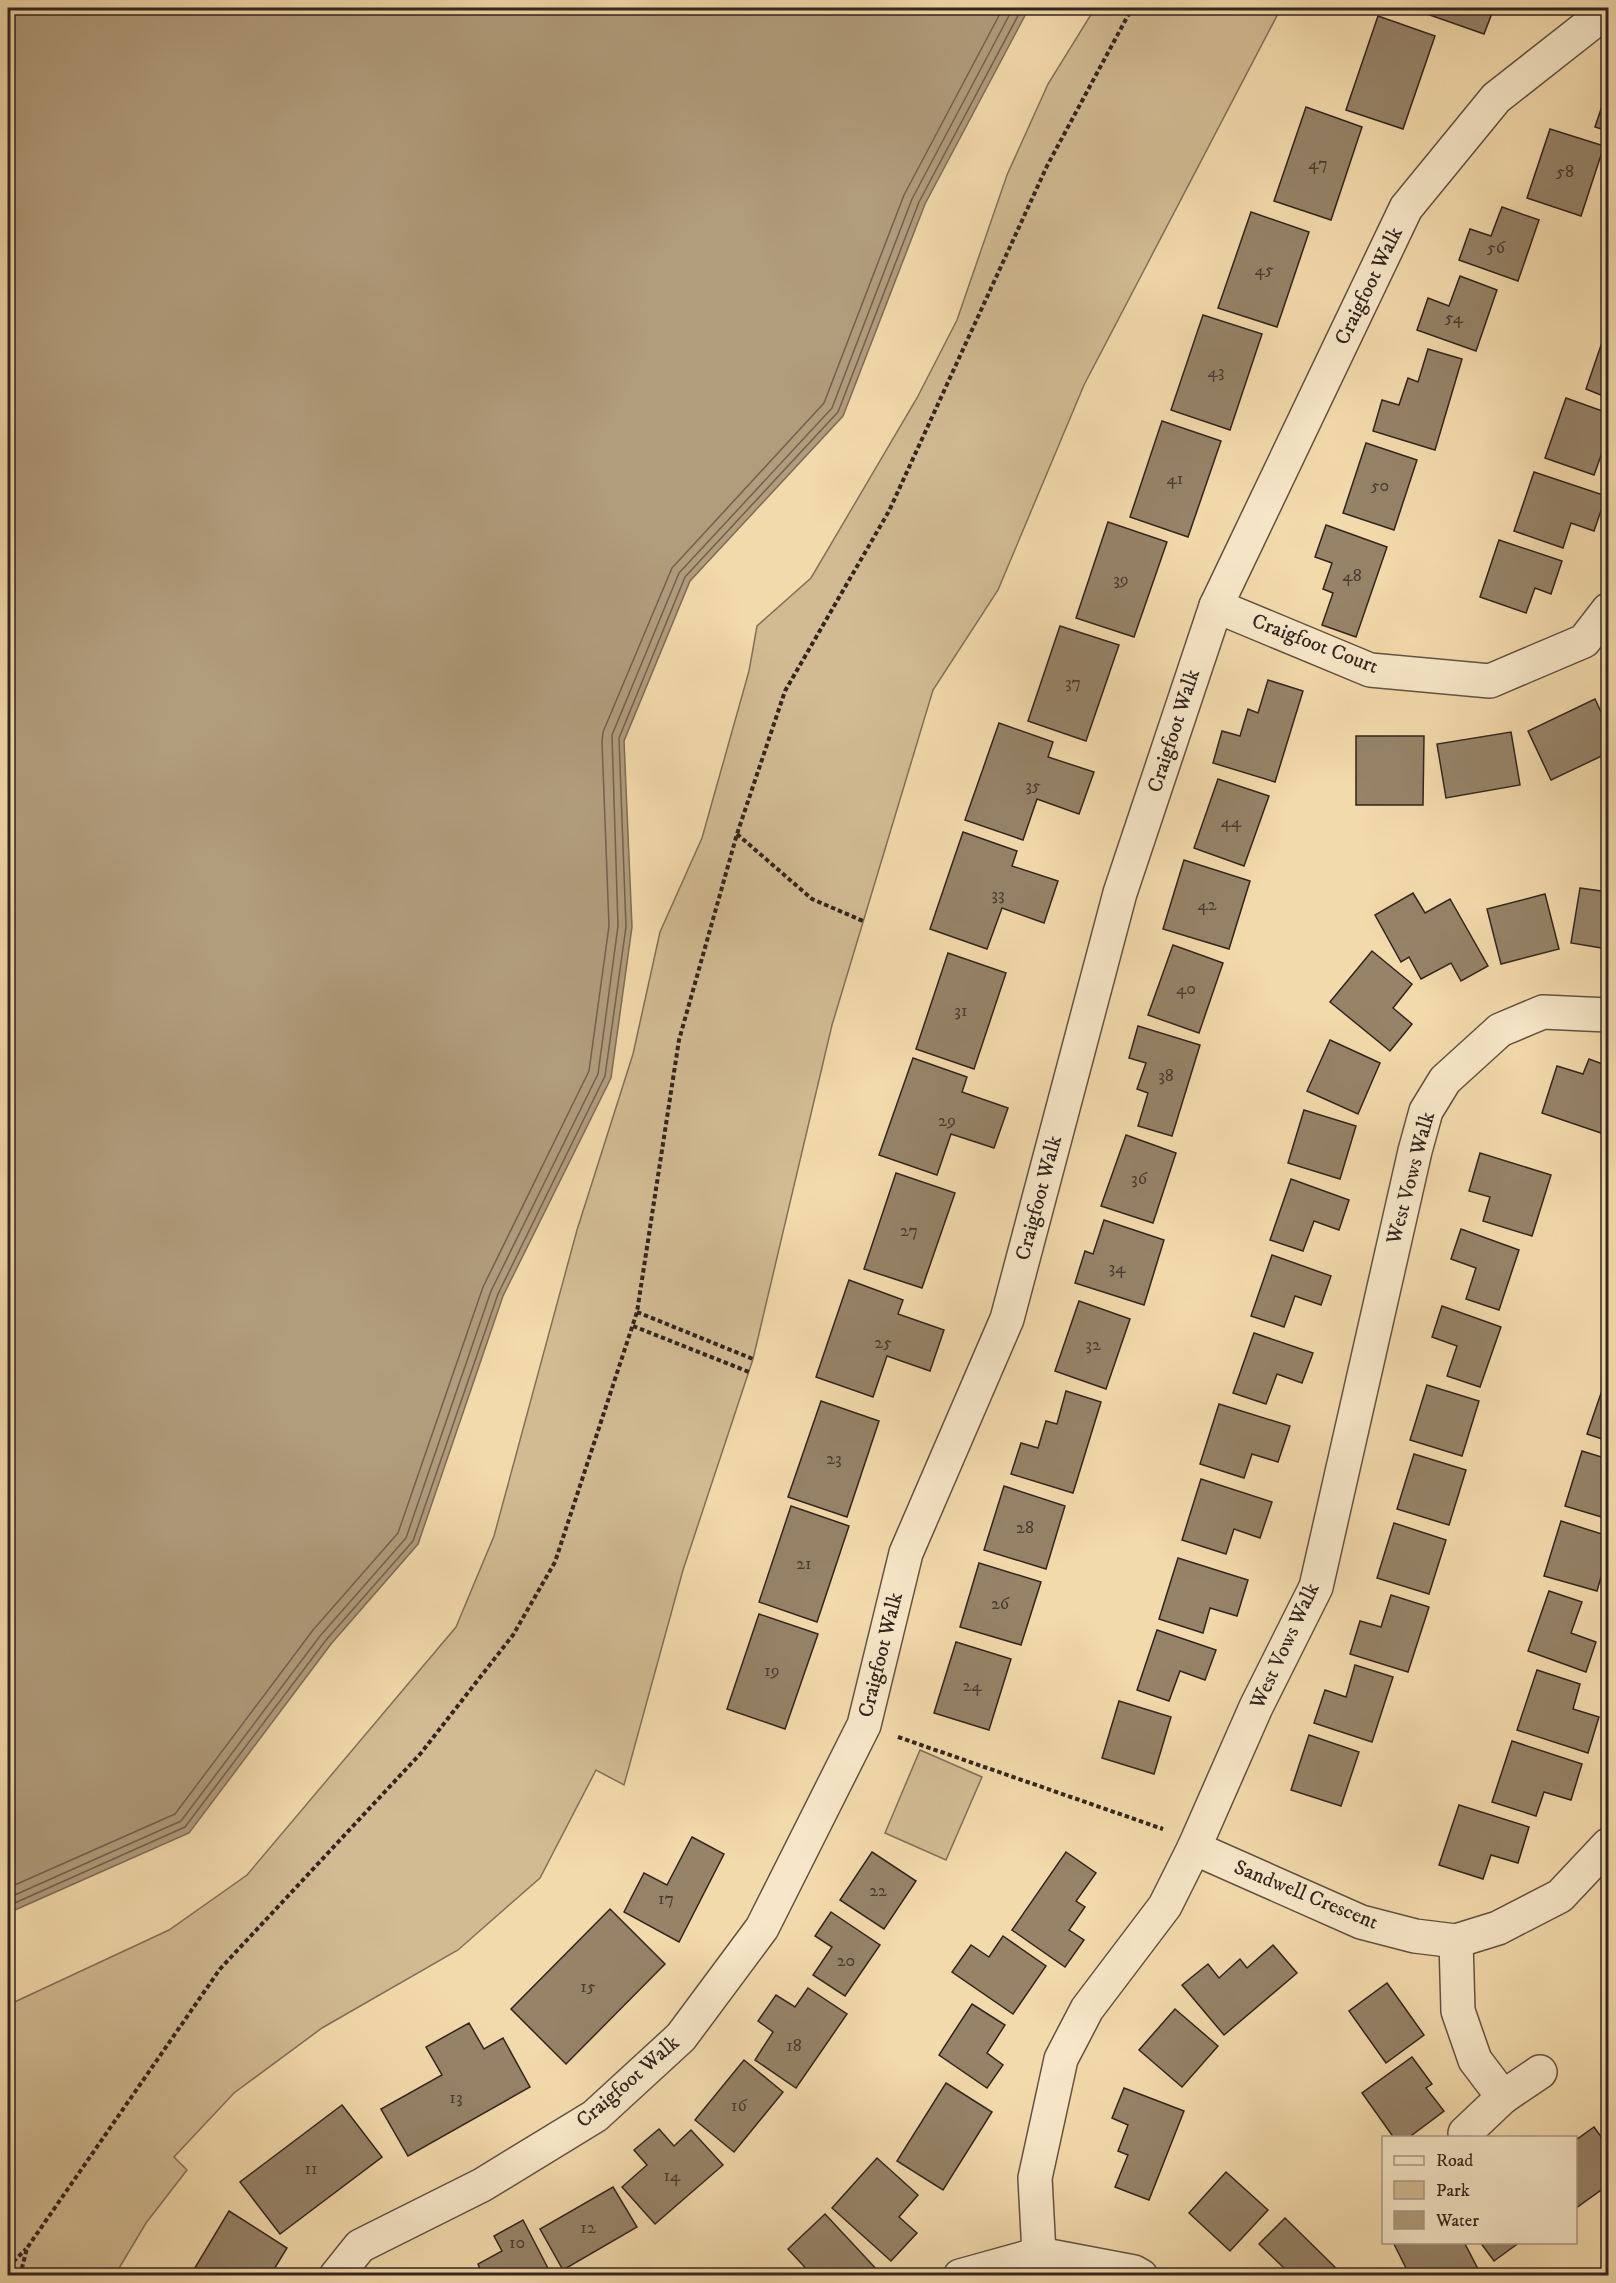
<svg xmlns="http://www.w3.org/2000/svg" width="1616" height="2283" font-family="'IM FELL DW Pica',serif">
<rect width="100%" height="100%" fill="#f3daab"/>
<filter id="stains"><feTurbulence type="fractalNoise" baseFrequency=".00333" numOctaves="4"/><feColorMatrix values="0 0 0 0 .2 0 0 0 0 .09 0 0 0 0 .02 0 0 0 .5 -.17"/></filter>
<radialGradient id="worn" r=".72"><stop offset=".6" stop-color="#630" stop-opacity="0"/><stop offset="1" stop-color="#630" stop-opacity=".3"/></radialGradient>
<g fill="#d2bb93" stroke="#82705a" stroke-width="1.5">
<polygon points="1095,8 1281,8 1084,385 998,590 933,690 832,1025 753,1359 683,1570 624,1785 596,1770 540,1878 458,1950 322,2028 234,2093 174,2157 187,2170 146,2223 115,2275 8,2275 8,2005 169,1930 247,1875 456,1627 494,1536 577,1230 633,1054 660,932 702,838 749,671 757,626 811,578 917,398 957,320 1007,175 1048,84"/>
<polygon points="920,1750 982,1777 946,1860 885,1833"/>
</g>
<polygon fill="#b19c7c" stroke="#7e6c57" stroke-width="1.5" points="8,8 1029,8 925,204 843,416 690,581 624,741 632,927 611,1078 503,1296 418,1544 331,1644 189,1833 8,1913"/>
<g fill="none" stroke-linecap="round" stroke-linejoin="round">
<g stroke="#72604e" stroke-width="1.5">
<polyline points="8,1888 175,1814 313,1630 398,1533 483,1287 589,1071 609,926 602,742 603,732 672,568 824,403 904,195 1003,8"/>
<polyline points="8,1898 181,1821 320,1636 406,1538 491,1291 598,1074 618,926 612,735 679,573 832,408 912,199 1013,8"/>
<polyline points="8,1906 185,1827 326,1640 413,1541 498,1294 605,1076 626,927 619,738 685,577 838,412 919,202 1022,8"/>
</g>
</g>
<g fill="#968368" stroke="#322520" stroke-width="1.5">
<polygon points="1429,8 1494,8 1484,34 1427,14"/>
<polygon points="1378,16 1435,36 1403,129 1346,110"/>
<polygon points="1608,88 1608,131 1595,127"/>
<polygon points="1306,107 1362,127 1331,220 1274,201"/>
<polygon points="1550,129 1604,146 1581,216 1527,198"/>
<polygon points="1502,207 1539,220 1518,281 1459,260 1470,229 1491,236"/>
<polygon points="1251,212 1309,232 1277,327 1218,308"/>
<polygon points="1460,276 1497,290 1476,351 1417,330 1428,298 1449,306"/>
<polygon points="1203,315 1262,334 1230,430 1171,410"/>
<polygon points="1607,328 1608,329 1608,398 1586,389"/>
<polygon points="1428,349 1462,359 1435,450 1373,431 1382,400 1399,405 1408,378 1418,382"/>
<polygon points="1566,398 1608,413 1608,452 1603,450 1594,475 1545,458"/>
<polygon points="1162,421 1221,441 1188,537 1130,517"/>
<polygon points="1366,443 1417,460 1394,530 1343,513"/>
<polygon points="1534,472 1606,496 1594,531 1571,523 1563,548 1514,531"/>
<polygon points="1108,522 1167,542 1134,637 1076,618"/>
<polygon points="1326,525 1387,547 1356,637 1322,625 1333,593 1323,589 1332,563 1315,557"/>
<polygon points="1499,540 1562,561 1551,594 1535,588 1526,613 1480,597"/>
<polygon points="1060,626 1119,645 1086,741 1028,721"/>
<polygon points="1268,680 1303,691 1275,782 1213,763 1222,731 1240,736 1248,709 1258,713"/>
<polygon points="1595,699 1608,727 1608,753 1551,780 1528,731"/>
<polygon points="999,723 1053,742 1048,757 1094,772 1079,814 1037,799 1023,840 965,820"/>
<polygon points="1511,732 1520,785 1446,798 1437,744"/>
<polygon points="1356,736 1424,736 1423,805 1356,805"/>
<polygon points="1218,779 1269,796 1244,866 1194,848"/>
<polygon points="963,832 1017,851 1012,866 1058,881 1044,923 1002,908 987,949 930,929"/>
<polygon points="1184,860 1250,881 1229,949 1163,929"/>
<polygon points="1580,888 1608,892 1608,949 1571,943"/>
<polygon points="1413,893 1425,913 1450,899 1488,966 1461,981 1451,963 1421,979 1409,957 1401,962 1375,915"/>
<polygon points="1545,894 1559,949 1501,964 1487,909"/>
<polygon points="1173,945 1223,963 1199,1033 1148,1015"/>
<polygon points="1372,951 1412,984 1393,1008 1412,1024 1390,1051 1330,1002"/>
<polygon points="948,953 1006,973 974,1069 916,1049"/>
<polygon points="1138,1026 1200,1045 1172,1136 1138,1126 1148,1093 1137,1089 1146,1063 1129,1058"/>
<polygon points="1330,1040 1380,1063 1358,1114 1307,1091"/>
<polygon points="913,1058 967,1077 962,1092 1008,1108 994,1148 951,1134 937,1175 879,1155"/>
<polygon points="1589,1059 1608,1066 1608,1108 1601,1133 1542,1113 1557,1066 1583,1074"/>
<polygon points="1304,1110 1356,1126 1340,1179 1288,1163"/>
<polygon points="1126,1135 1176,1153 1153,1223 1101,1206"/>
<polygon points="1480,1153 1551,1175 1532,1236 1483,1221 1490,1197 1469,1191"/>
<polygon points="896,1173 955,1193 922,1288 864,1269"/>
<polygon points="1291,1179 1349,1200 1339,1230 1314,1221 1303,1251 1270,1240"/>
<polygon points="1104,1220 1164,1240 1144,1305 1075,1283 1085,1251 1093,1254"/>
<polygon points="1461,1229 1519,1250 1499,1310 1466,1299 1476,1268 1451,1259"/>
<polygon points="1272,1255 1331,1276 1321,1305 1295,1296 1284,1327 1251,1316"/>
<polygon points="849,1280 903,1300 898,1314 944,1330 930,1371 887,1356 873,1397 816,1377"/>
<polygon points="1079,1301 1130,1319 1106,1389 1055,1371"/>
<polygon points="1442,1306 1501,1327 1480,1387 1447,1376 1457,1346 1432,1337"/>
<polygon points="1254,1333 1313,1353 1302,1383 1277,1374 1266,1404 1233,1393"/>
<polygon points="1608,1373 1608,1441 1587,1434"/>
<polygon points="1427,1385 1479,1401 1462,1456 1410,1440"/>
<polygon points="1066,1391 1101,1402 1073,1493 1011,1474 1021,1443 1038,1448 1046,1421 1057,1424"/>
<polygon points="821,1401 879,1421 847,1517 788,1497"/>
<polygon points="1219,1404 1290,1426 1278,1462 1252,1454 1244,1478 1200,1464"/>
<polygon points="1582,1451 1608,1459 1608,1519 1565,1506"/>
<polygon points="1414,1454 1466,1470 1449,1525 1397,1509"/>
<polygon points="1201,1479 1272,1502 1260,1538 1234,1529 1226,1554 1182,1540"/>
<polygon points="1004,1486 1065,1506 1046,1569 984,1550"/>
<polygon points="791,1506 849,1526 817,1622 759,1602"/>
<polygon points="1561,1521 1608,1536 1608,1553 1597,1591 1544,1576"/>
<polygon points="1394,1523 1446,1540 1429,1594 1377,1578"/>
<polygon points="1178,1558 1248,1580 1237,1616 1210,1608 1203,1633 1159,1619"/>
<polygon points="979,1563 1041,1582 1021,1645 960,1627"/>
<polygon points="1549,1591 1582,1602 1571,1633 1596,1642 1586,1672 1528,1651"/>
<polygon points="1391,1595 1429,1607 1408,1672 1350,1654 1360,1621 1381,1627"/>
<polygon points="759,1614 818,1634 785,1729 727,1709"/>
<polygon points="1157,1630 1216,1650 1205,1680 1180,1671 1169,1701 1137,1690"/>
<polygon points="956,1642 1011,1659 989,1730 934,1713"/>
<polygon points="1355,1665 1393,1677 1372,1742 1314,1723 1325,1690 1346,1697"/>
<polygon points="1537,1670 1580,1684 1573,1709 1599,1717 1588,1753 1517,1730"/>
<polygon points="1119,1701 1171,1717 1154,1774 1102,1758"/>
<polygon points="1309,1735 1359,1752 1341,1806 1291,1790"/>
<polygon points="1512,1741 1582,1764 1571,1800 1544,1792 1536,1816 1492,1802"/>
<polygon points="1459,1805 1529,1827 1518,1863 1491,1855 1483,1879 1439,1865"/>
<polygon points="692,1837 724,1854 679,1942 624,1912 644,1873 667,1885"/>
<polygon points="872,1852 916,1881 884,1929 840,1900"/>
<polygon points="1066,1852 1096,1873 1076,1901 1085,1907 1069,1930 1084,1940 1065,1967 1012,1930"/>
<polygon points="610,1909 665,1964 566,2064 511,2009"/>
<polygon points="831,1912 880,1945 845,1996 813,1975 832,1947 815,1936"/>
<polygon points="1003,1936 1046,1966 1013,2014 952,1972 971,1945 989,1957"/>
<polygon points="1273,1945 1297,1973 1224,2035 1182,1985 1208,1964 1219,1978 1240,1959 1247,1968"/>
<polygon points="1387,1983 1424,2035 1386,2063 1349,2011"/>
<polygon points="808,1988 847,2014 796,2088 755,2060 773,2032 758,2021 776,1995 795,2007"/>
<polygon points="972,2004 1005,2025 987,2053 1003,2065 987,2088 939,2055"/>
<polygon points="1175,2009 1218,2046 1182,2087 1139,2050"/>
<polygon points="469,2023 484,2049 503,2038 530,2087 408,2156 381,2109 442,2075 426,2047"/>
<polygon points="1412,2057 1432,2084 1426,2088 1444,2111 1408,2138 1394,2138 1362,2093"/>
<polygon points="744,2060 783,2092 734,2152 695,2120"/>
<polygon points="946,2083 992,2112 943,2190 897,2161"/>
<polygon points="1124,2088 1184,2111 1149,2200 1115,2187 1128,2155 1118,2151 1128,2125 1112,2118"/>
<polygon points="342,2105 382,2157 280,2234 240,2182"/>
<polygon points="1594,2127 1608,2146 1608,2185 1576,2208 1576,2140"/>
<polygon points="659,2129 674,2146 691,2130 723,2165 655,2224 622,2187 647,2165 634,2150"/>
<polygon points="877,2158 918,2195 899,2217 917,2233 891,2261 832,2208"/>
<polygon points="1226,2172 1268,2210 1230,2251 1189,2213"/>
<polygon points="613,2187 637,2227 563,2270 540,2229"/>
<polygon points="229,2211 287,2248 270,2276 190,2276"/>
<polygon points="825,2214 879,2272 875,2276 850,2276 844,2269 837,2276 813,2276 788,2249"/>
<polygon points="1285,2218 1344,2276 1277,2276 1284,2268 1259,2244"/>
<polygon points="523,2220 552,2276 479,2276 482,2274 478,2264 502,2251 494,2236"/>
<polygon points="1398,2242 1464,2242 1478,2269 1466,2276 1410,2276 1394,2244"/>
<polygon points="1480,2242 1520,2242 1494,2261"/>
</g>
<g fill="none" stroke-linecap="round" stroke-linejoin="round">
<g stroke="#625243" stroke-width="36">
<g id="minor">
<polyline points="1216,606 1370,670 1490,681 1584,641 1608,610"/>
<polyline points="1194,1848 1361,1922 1415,1936 1456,1941 1498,1928 1560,1896 1608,1845"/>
<polyline points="1456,1941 1458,2011 1475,2060 1503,2097"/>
<polyline points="1465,2133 1503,2097 1540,2072"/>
<polyline points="1039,2254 1035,2178 1061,2059 1087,2009 1165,1906 1194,1848 1256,1707 1316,1587 1415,1151 1426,1111 1445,1080 1500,1030 1543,1012 1608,1015"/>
<polyline points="336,2276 360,2246 482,2185 595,2116 681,2037 762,1928 864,1725 906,1553 1007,1319 1120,893 1216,606 1406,208 1496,98 1608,10"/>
<polyline points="960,2276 1039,2254 1134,2272 1141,2276"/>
</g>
</g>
<g stroke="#322520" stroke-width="4" stroke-dasharray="4.5 3" stroke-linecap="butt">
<polyline points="737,834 812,899 863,921"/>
<polyline points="637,1312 753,1359"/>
<polyline points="633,1326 749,1372"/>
<polyline points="898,1737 1163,1829"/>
<polyline points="8,2267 26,2249"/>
<polyline points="20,2276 27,2248 220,1969 421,1753 513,1635 555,1562 637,1312 679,1040 737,834 785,691 889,511 1047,166 1132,8"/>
</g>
<use href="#minor" stroke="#f7e7c8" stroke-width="33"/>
</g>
<g text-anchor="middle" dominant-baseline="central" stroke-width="5" stroke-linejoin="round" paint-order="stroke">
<g font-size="18" fill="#4b3c32">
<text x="1318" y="164">47</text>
<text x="1565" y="172">58</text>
<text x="1496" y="248">56</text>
<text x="1264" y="270">45</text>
<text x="1454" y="318">54</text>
<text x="1216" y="372">43</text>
<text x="1175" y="479">41</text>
<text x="1380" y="486">50</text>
<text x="1352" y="576">48</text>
<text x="1121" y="580">39</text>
<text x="1073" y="683">37</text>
<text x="1033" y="786">35</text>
<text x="1231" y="822">44</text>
<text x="998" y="895">33</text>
<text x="1207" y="905">42</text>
<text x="1186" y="989">40</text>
<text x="961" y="1011">31</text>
<text x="1166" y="1076">38</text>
<text x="947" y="1121">29</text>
<text x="1139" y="1179">36</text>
<text x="909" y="1231">27</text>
<text x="1117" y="1268">34</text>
<text x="883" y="1343">25</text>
<text x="1093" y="1345">32</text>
<text x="834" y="1459">23</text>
<text x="1025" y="1528">28</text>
<text x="804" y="1564">21</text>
<text x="1000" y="1604">26</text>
<text x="772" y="1671">19</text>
<text x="972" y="1686">24</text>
<text x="878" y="1891">22</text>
<text x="666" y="1899">17</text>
<text x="846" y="1961">20</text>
<text x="588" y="1987">15</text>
<text x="794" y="2046">18</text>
<text x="456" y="2098">13</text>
<text x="739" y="2106">16</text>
<text x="311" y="2169">11</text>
<text x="672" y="2176">14</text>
<text x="588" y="2228">12</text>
<text x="517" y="2243">10</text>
</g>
<g font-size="21" fill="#322520" stroke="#f7e7c8">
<text transform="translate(1369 286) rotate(-64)">Craigfoot Walk</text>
<text transform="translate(1315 644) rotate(21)">Craigfoot Court</text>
<text transform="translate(1174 731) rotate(-72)">Craigfoot Walk</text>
<text transform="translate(1411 1178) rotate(-75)">West Vows Walk</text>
<text transform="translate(1039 1198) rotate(-75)">Craigfoot Walk</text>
<text transform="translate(1285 1646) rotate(-65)">West Vows Walk</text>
<text transform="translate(881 1655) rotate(-76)">Craigfoot Walk</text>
<text transform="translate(1306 1895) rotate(22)">Sandwell Crescent</text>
<text transform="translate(628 2082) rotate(-41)">Craigfoot Walk</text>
</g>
</g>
<rect width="1616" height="2283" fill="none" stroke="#f3daab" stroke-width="30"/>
<rect x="9" y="9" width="1598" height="2265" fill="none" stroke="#322520" stroke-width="3"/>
<rect x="15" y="15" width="1586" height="2253" fill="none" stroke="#322520" stroke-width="1.5"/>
<rect x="1382" y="2136" width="195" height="108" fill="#f7e7c8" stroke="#a89985" stroke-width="1.5"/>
<rect x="1394" y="2156" width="30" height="9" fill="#f7e7c8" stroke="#a89985" stroke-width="1.5"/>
<text x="1436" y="2166" font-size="18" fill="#322520">Road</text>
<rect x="1394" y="2181" width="30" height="18" fill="#d2bb93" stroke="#a89985" stroke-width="1.5"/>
<text x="1436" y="2196" font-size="18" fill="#322520">Park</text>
<rect x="1394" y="2211" width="30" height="18" fill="#b19c7c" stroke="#a89985" stroke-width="1.5"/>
<text x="1436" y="2226" font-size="18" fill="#322520">Water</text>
<rect width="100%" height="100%" filter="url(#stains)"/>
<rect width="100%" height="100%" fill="url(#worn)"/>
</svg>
